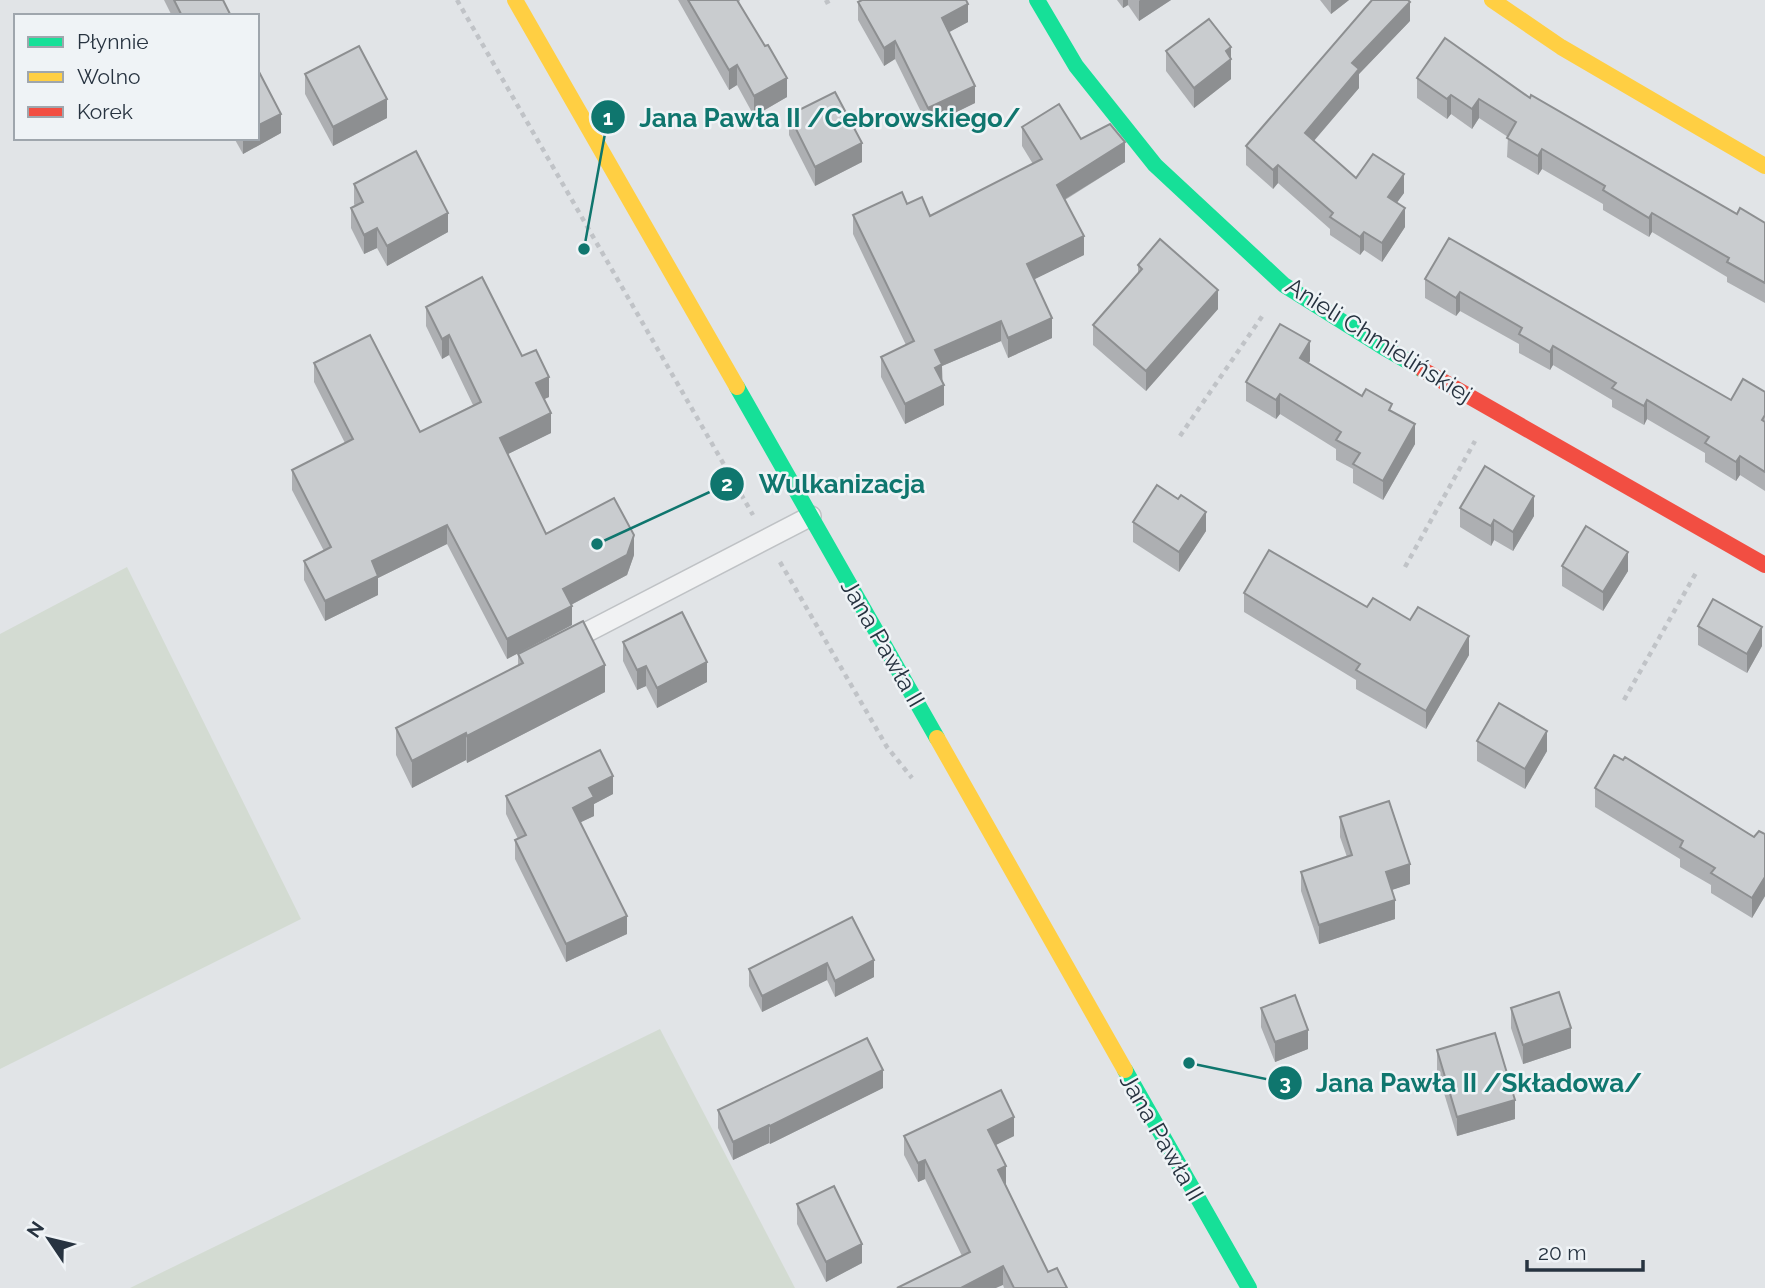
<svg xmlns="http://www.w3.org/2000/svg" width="1765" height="1288" font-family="Raleway,sans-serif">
<rect width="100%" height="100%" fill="#e1e4e7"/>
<g fill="#d3dbd2">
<polygon points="127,567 301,919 0,1069 0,634"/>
<polygon points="660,1029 795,1288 130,1288"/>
</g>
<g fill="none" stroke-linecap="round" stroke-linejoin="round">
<g stroke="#bfc2c5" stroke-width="22">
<polyline id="lane" points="566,643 811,516"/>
</g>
<g stroke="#c0c3c7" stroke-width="4.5" stroke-dasharray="5 5" stroke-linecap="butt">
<polyline points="457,0 753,515"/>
<polyline points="825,3 831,0"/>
<polyline points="1180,436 1263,315"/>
<polyline points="780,562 887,747 912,778"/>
<polyline points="1405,567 1475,441"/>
<polyline points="1624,700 1697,571"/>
</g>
<use href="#lane" stroke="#f1f2f3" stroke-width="19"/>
<g stroke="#16e098" stroke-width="16">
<polyline points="1037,0 1076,66 1155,165 1284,285 1383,347 1423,370"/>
<polyline points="737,387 937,738"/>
<polyline points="1125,1070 1249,1288"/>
</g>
<g stroke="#ffcf43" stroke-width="16">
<polyline points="515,0 737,387"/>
<polyline points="1492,0 1561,47 1765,166"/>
<polyline points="937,738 1125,1070"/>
</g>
<polyline stroke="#f24e42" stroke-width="16" points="1423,370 1765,565"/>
</g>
<g fill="#adafb2">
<polygon points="164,0 223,0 231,16 172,16"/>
<polygon points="678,0 740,0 739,2 787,97 754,116 737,85 729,90"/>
<polygon points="1117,0 1171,0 1139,21 1128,5 1123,8"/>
<polygon points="1320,0 1349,0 1331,14"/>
<polygon points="858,2 968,22 949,32 975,103 928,126 895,59 884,66 858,20"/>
<polygon points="1410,21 1359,74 1359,88 1314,141 1356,178 1404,193 1397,202 1405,227 1382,262 1364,250 1360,255 1330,235 1330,229 1278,183 1273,189 1246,165 1246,146"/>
<polygon points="1166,51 1231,58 1231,79 1194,108 1166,71"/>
<polygon points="305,74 387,118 333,146 305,94"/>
<polygon points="1417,78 1530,98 1737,214 1765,223 1765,303 1727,282 1727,277 1652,232 1649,237 1603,210 1603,204 1542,169 1538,175 1507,157 1508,137 1479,118 1472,129 1451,114 1447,119 1417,98"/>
<polygon points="789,115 862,162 815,186 789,135"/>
<polygon points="1022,127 1081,139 1125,162 1065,200 1084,255 1034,279 1052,338 1008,358 1001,341 942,366 944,405 905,424 881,377 881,357 906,345 853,234 853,215 907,204 930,216 1033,164 1022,146"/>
<polygon points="281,133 243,154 234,138 257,138"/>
<polygon points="354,184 448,232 387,266 377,248 364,254 351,228 351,208 355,206 354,204"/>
<polygon points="1449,238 1731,400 1765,392 1765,491 1740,475 1736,481 1705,462 1705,453 1647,419 1644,425 1612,407 1612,400 1553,365 1550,370 1519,353 1519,344 1460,311 1456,316 1425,298 1425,279"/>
<polygon points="1138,265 1218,309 1146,391 1093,345 1093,325 1138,273"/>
<polygon points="426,307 522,356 549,397 544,399 551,433 508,454 546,534 634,555 627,575 571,605 572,625 507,659 447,544 378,578 378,595 325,621 304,580 304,561 324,551 292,490 292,470 345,443 314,382 314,363 420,432 473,405 449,355 442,359 426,326"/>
<polygon points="1310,361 1308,363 1362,396 1392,411 1415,444 1383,500 1353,483 1353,469 1336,460 1336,449 1280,414 1276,419 1246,401 1246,382"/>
<polygon points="1460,508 1534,516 1513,551 1494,540 1491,546 1460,527"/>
<polygon points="1133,522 1206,531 1179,572 1133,542"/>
<polygon points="1562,566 1628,571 1603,611 1562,586"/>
<polygon points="1244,593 1367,607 1469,655 1426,729 1356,689 1356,680 1244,612"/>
<polygon points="1698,626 1762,646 1747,673 1698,645"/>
<polygon points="623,642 707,682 657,708 646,686 637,690 623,661"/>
<polygon points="518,654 605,692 467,763 466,760 412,788 396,755 396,728 518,666"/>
<polygon points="1477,741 1547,751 1525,789 1477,761"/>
<polygon points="1595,788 1754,837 1765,834 1765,896 1752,918 1711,893 1711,885 1680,867 1680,859 1595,807"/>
<polygon points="613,794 594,804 594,816 580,822 627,934 566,962 515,859 515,840 518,839 506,814 506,796"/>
<polygon points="1340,817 1410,884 1391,890 1395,919 1319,944 1301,891 1301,872 1347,857 1340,837"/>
<polygon points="852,917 874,977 835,997 827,980 762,1012 749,986 749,969"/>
<polygon points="1261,1008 1308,1049 1275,1062 1261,1027"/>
<polygon points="1511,1008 1571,1048 1523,1064 1511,1028"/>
<polygon points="1437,1050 1515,1119 1457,1136 1437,1070"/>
<polygon points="883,1088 770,1144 769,1143 733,1160 718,1128 718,1110"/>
<polygon points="904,1136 1014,1136 995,1145 1006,1185 1048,1272 1067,1288 1004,1288 1003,1285 962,1256 925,1179 918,1182 904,1155"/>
<polygon points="797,1204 862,1263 826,1282 797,1224"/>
</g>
<g fill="#8d8f91">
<polygon points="1123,0 1128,0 1128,5 1123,8"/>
<polygon points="1140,0 1171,0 1139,21 1139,1"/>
<polygon points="1331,0 1349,0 1331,14"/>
<polygon points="1410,2 1410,21 1359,74 1359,88 1305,151 1305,133 1352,63"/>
<polygon points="968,4 968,22 942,36 942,18"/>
<polygon points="895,41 895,59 884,66 884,48"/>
<polygon points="1231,47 1231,79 1194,108 1194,88 1226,51"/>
<polygon points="737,65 737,85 729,90 729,70"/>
<polygon points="787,78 787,97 754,116 754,96"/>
<polygon points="975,86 975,103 928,126 928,108"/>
<polygon points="1451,95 1451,114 1447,119 1447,99"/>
<polygon points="387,99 387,118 333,146 333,127"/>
<polygon points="1479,99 1479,118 1472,129 1472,109"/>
<polygon points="281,114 281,133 243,154 243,138 257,138 257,126"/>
<polygon points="1125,142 1125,162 1057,204 1057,185"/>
<polygon points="862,143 862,162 815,186 815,167"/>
<polygon points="1542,149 1542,169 1538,175 1538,156"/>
<polygon points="1278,165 1278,183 1273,189 1273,170"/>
<polygon points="1404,174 1404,193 1388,215 1388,197"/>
<polygon points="1405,208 1405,227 1382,262 1382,243"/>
<polygon points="448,213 448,232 387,266 387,246"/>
<polygon points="1652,213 1652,232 1649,237 1649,218"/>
<polygon points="377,228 377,248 364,254 364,235"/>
<polygon points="1364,232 1364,250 1360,255 1360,237"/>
<polygon points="1084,236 1084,255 1027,283 1027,264"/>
<polygon points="1218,290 1218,309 1146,391 1146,371"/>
<polygon points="1460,292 1460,311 1456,316 1456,298"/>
<polygon points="1052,318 1052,338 1008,358 1008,338"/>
<polygon points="1001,321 1001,341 942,366 942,384 935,388 935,350"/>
<polygon points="449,335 449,355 442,359 442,339"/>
<polygon points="1310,341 1310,361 1300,378 1300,358"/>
<polygon points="1553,346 1553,365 1550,370 1550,352"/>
<polygon points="549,377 549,397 536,403 536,383"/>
<polygon points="944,385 944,405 905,424 905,404"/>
<polygon points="1280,394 1280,414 1276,419 1276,400"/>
<polygon points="1647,400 1647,419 1644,425 1644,406"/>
<polygon points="551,413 551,433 500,458 500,438"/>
<polygon points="1415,424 1415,444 1383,500 1383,481"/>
<polygon points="1740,456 1740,475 1736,481 1736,462"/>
<polygon points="1534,496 1534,516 1513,551 1513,532"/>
<polygon points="1206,512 1206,531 1179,572 1179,552"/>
<polygon points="1494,520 1494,540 1491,546 1491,526"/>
<polygon points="447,525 447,544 378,578 378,595 325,621 325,601 372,561"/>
<polygon points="634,535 634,555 627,575 563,609 563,589"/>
<polygon points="1628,552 1628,571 1603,611 1603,592"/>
<polygon points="572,606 572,625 507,659 507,639"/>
<polygon points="1762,627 1762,646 1747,673 1747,654"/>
<polygon points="1469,636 1469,655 1426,729 1426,711"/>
<polygon points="707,662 707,682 657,708 657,688"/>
<polygon points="605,665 605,692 467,763 467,736"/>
<polygon points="646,666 646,686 637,690 637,670"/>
<polygon points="1547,731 1547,751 1525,789 1525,769"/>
<polygon points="466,733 466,760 412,788 412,761"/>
<polygon points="613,776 613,794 594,804 594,816 573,826 573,808 589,788"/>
<polygon points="1410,864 1410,884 1386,892 1386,872"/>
<polygon points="1765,877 1765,896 1752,918 1752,898"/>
<polygon points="1395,900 1395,919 1319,944 1319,925"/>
<polygon points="627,916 627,934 566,962 566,944"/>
<polygon points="874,960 874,977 835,997 835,981"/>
<polygon points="827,963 827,980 762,1012 762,996"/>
<polygon points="1571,1028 1571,1048 1523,1064 1523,1045"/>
<polygon points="1308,1030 1308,1049 1275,1062 1275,1042"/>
<polygon points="883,1070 883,1088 770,1144 770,1126"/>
<polygon points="1515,1100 1515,1119 1457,1136 1457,1117"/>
<polygon points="1014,1117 1014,1136 988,1149 988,1130"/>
<polygon points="769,1125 769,1143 733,1160 733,1142"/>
<polygon points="925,1160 925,1179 918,1182 918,1163"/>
<polygon points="1006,1166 1006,1185 998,1170"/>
<polygon points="862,1244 862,1263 826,1282 826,1262"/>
<polygon points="1003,1266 1003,1285 996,1288 961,1288"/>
</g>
<g fill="#c9cccf" stroke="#8d8f91" stroke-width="2">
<polygon points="174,0 223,0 231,16 182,16"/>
<polygon points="688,0 737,0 765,46 768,45 787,78 754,96 737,65 729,70"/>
<polygon points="862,0 966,0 968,4 942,18 975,86 928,108 895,41 884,48 858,2"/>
<polygon points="1372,0 1408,0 1410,2 1352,63 1359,69 1305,133 1356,178 1373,154 1404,174 1388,197 1405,208 1382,243 1364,232 1360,237 1330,217 1333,213 1278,165 1273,170 1246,146"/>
<polygon points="1209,19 1231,47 1226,51 1231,59 1194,88 1166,51"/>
<polygon points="1445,38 1530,98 1531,95 1737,214 1740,208 1765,223 1765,283 1727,262 1729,258 1652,213 1649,218 1603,190 1605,186 1542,149 1538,156 1507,138 1516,122 1479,99 1472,109 1451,95 1447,99 1417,78"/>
<polygon points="359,46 387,99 333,127 305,74"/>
<polygon points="257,68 281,114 257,126"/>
<polygon points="835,92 862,143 815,167 789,115"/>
<polygon points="1059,104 1081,139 1110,124 1125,142 1057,185 1084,236 1027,264 1052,318 1008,338 1001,321 935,350 942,364 935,368 944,385 905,404 881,357 914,341 853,215 902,192 907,204 922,197 930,216 1042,159 1022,127"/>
<polygon points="416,151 448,213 387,246 377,228 364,235 351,208 363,202 354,184"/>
<polygon points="1449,238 1731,400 1743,379 1765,392 1765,415 1762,420 1765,422 1765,472 1740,456 1736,462 1705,443 1709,437 1647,400 1644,406 1612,388 1616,383 1553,346 1550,352 1519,334 1522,328 1460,292 1456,298 1425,279"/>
<polygon points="1160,239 1218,290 1146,371 1093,325 1142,269 1138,265"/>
<polygon points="482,277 522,356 536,350 549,377 536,383 551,413 500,438 546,534 614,498 634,535 627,555 563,589 572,606 507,639 447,525 372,561 378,576 325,601 304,561 331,547 292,470 353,439 314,363 370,335 420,432 481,402 449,335 442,339 426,307"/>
<polygon points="1280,324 1310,341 1300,358 1362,396 1366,389 1392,404 1389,410 1415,424 1383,481 1353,464 1360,453 1336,440 1341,432 1280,394 1276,400 1246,382"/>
<polygon points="1485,466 1534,496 1513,532 1494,520 1491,526 1460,508"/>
<polygon points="1157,485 1178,499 1181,495 1206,512 1179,552 1133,522"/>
<polygon points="1586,526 1628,552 1603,592 1562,566"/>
<polygon points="1269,550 1367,607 1373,598 1410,620 1418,607 1469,636 1426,711 1356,670 1360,664 1244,593"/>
<polygon points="1713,599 1762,627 1747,654 1698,626"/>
<polygon points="682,612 707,662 657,688 646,666 637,670 623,642"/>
<polygon points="583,621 605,665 467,736 466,733 412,761 396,728 523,663 518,654"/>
<polygon points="1499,703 1547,731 1525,769 1477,741"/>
<polygon points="600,750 613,776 589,788 594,797 573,808 627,916 566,944 515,840 526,835 506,796"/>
<polygon points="1614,755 1623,760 1625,757 1754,837 1759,831 1765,834 1765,877 1752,898 1711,873 1715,868 1680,847 1683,841 1595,788"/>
<polygon points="1389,801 1410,864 1386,872 1395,900 1319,925 1301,872 1352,855 1340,817"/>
<polygon points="852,917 874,960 835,981 827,963 762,996 749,969"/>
<polygon points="1559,992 1571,1028 1523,1045 1511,1008"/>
<polygon points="1295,995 1308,1030 1275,1042 1261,1008"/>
<polygon points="1495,1033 1515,1100 1457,1117 1437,1050"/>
<polygon points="867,1038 883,1070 770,1126 769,1125 733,1142 718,1110"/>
<polygon points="1001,1090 1014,1117 988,1130 1006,1166 998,1170 1048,1272 1057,1268 1067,1288 1014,1288 1003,1266 961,1288 897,1288 970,1252 925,1160 918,1163 904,1136"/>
<polygon points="834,1186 862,1244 826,1262 797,1204"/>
</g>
<g text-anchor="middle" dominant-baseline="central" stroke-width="5" stroke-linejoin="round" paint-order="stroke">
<g font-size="24" fill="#273340" stroke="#eff3f6">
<text transform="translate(1379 340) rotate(32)">Anieli Chmielińskiej</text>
<text transform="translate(883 643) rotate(60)">Jana Pawła II</text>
<text transform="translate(1162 1137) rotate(60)">Jana Pawła II</text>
</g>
</g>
<path fill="none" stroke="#0f766e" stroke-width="2.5" d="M584 249L608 117M597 544L727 484M1189 1063L1285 1083"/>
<g fill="#0f766e" stroke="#eff3f6" stroke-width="2.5">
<circle cx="584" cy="249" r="7"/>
<circle cx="597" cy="544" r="7"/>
<circle cx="1189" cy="1063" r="7"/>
<circle cx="608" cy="117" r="18"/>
<circle cx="727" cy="484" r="18"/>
<circle cx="1285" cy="1083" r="18"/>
</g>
<g font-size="21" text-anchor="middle" font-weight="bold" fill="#fff">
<text x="608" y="125">1</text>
<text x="727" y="491">2</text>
<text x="1285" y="1090">3</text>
</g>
<g font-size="26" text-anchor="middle" font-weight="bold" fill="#0f766e" stroke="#eff3f6" stroke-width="5" stroke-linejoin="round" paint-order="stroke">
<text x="830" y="127">Jana Pawła II /Cebrowskiego/</text>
<text x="842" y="493">Wulkanizacja</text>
<text x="1479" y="1092">Jana Pawła II /Składowa/</text>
</g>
<rect x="14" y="14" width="245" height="126" fill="#eff3f6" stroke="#9fa6ad" stroke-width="2"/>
<rect x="28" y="37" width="35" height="10" fill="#16e098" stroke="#9fa6ad" stroke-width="2"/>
<text x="77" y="49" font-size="21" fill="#273340">Płynnie</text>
<rect x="28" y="72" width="35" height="10" fill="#ffcf43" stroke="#9fa6ad" stroke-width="2"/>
<text x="77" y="84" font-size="21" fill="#273340">Wolno</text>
<rect x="28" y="107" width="35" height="10" fill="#f24e42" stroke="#9fa6ad" stroke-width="2"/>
<text x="77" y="119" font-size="21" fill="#273340">Korek</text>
<g transform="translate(49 1239) rotate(305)" stroke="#eff3f6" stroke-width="5" paint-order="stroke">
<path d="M0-5L12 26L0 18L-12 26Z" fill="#273340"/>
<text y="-10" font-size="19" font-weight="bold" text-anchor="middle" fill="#273340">N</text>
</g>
<path d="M1527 1260v10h116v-10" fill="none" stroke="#273340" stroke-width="3.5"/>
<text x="1538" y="1260" font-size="21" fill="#273340" stroke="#eff3f6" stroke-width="5" paint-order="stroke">20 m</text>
</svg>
